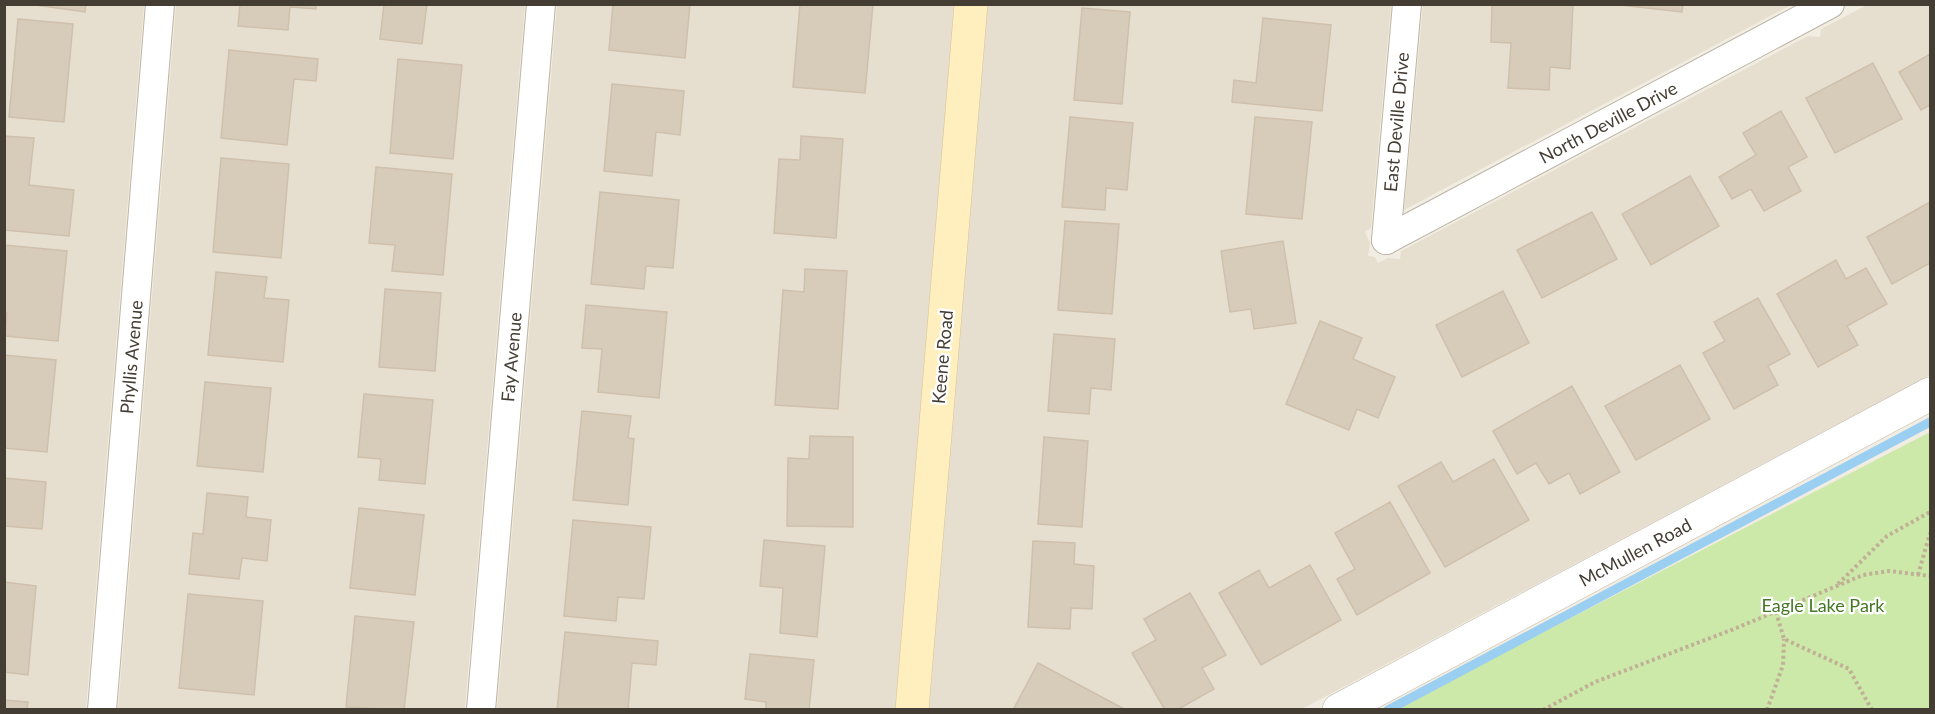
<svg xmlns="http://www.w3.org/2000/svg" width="1935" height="714" font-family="Lato,sans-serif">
<rect width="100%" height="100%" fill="#f2ede2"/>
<g fill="#e6dfd0">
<polygon points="4,5 144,5 86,709 5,709"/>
<polygon points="176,5 525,5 465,709 118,710"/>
<polygon points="557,5 955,5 896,709 497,710"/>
<polygon points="987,5 1391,5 1371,228 1365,232 1370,243 1368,256 1375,257 1378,263 1388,258 1400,259 1401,251 1808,36 1820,37 1821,29 1867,5 1930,5 1930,375 1302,709 928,710"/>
<polygon points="1423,5 1791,5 1404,210"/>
</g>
<polygon fill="#cce9a9" points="1930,432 1930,709 1395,709"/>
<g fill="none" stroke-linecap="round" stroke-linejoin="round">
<polyline stroke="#9bcff2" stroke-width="9" points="1388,710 1930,422"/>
</g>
<g fill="#d7cbba" stroke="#cfc0ab" stroke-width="1.5">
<polygon points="28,4 86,4 85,12"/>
<polygon points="240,4 316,4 316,9 290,7 288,30 238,26"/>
<polygon points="384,4 427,4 422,44 380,39"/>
<polygon points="613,4 690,4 685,58 609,50"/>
<polygon points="800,4 873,4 865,93 793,87"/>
<polygon points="1492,4 1573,4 1570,69 1550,67 1549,90 1508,88 1511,43 1491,42"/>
<polygon points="1611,4 1683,4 1682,12"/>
<polygon points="1082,8 1130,12 1122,104 1074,100"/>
<polygon points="1263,18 1331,25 1322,111 1232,102 1234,80 1256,83"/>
<polygon points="18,19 73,24 64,122 9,117"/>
<polygon points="229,50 318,59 316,81 294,79 287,145 221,138"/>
<polygon points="1930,54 1930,105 1921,110 1899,72"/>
<polygon points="398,59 462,65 453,159 390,153"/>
<polygon points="1873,63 1902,119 1835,153 1806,98"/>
<polygon points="612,84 684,91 680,135 656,132 652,176 604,171"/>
<polygon points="1781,111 1807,157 1788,167 1801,191 1764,211 1751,189 1732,199 1719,177 1756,155 1743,133"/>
<polygon points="1070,117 1133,123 1127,190 1106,188 1105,210 1062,207"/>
<polygon points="1255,117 1312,122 1302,219 1246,214"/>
<polygon points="4,136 34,138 29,185 74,190 69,236 4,230"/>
<polygon points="801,136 843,139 836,238 774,233 779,159 800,160"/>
<polygon points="221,158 289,164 281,258 213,252"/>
<polygon points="376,167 452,174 443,275 392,271 395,245 369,243"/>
<polygon points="1690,176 1719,226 1651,265 1622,214"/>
<polygon points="600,192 679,200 673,268 646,266 644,289 591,284"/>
<polygon points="1930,202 1930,263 1892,284 1867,237"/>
<polygon points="1592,212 1617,259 1542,298 1517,250"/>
<polygon points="1065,221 1119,224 1112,314 1058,310"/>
<polygon points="1283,241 1296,323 1254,329 1251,309 1230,312 1221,251"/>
<polygon points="4,245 67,251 58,341 5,336 7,313 4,313"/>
<polygon points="1836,260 1846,279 1866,268 1887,304 1847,326 1858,345 1818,367 1777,294"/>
<polygon points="805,269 847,271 838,409 775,405 783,290 804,292"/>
<polygon points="216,272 267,277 264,298 289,300 283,362 208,355"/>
<polygon points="385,289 441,293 435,371 379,367"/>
<polygon points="1503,291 1529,343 1462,377 1436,325"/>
<polygon points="1758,298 1790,354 1768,366 1778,385 1734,409 1703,353 1725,341 1714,322"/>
<polygon points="586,305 667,312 659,398 598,392 602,349 582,348"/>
<polygon points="1320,321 1362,338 1353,359 1395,377 1378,418 1357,409 1349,430 1286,404"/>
<polygon points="1054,334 1115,339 1111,390 1091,388 1089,414 1048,411"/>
<polygon points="4,355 56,360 47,452 4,448"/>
<polygon points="1680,365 1710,419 1636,460 1605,406"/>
<polygon points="205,382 271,388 263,472 197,466"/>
<polygon points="1572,386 1620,472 1580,494 1569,473 1549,484 1536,463 1517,474 1493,431"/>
<polygon points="364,394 433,400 425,484 379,480 381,459 358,457"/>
<polygon points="582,411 631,416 628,438 634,439 628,505 573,500"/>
<polygon points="810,436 853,437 853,527 787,526 788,458 809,459"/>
<polygon points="1044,437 1088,441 1082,527 1038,524"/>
<polygon points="1494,459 1529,520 1445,567 1398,486 1441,462 1453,482"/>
<polygon points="4,478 46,482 42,529 4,526"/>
<polygon points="207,493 248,497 246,517 271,520 267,561 242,558 239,579 189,574 193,533 203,534"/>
<polygon points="1390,502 1430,573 1357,615 1337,579 1355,569 1335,533"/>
<polygon points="359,508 424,515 415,595 350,588"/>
<polygon points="573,520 651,527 644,599 618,597 616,621 564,616"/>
<polygon points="764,540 825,546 817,637 780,633 783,588 760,586"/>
<polygon points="1033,541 1075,543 1074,564 1094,566 1092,609 1071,608 1070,629 1028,627"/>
<polygon points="1310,565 1341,620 1261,665 1219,593 1259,570 1269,588"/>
<polygon points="4,582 36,586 28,675 4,672"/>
<polygon points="1190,593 1226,655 1202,668 1214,689 1177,710 1165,710 1132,653 1156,640 1144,619"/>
<polygon points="188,594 263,601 254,695 179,688"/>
<polygon points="355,616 414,622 404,710 346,707"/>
<polygon points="565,632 658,641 656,665 632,663 628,710 557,710"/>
<polygon points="750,654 814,660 809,710 766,710 766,702 745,699"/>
<polygon points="1038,663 1126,710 1013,710"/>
<polygon points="4,700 28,702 27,710 4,710"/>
</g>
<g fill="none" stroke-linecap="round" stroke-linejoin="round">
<g stroke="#beb5a5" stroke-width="30">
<g id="minor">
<polyline points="1386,240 1830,4"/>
<polyline points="1386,240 1407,4"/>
<polyline points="102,710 160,4"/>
<polyline points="481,710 541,4"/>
</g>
</g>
<g stroke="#beb5a5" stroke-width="34">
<polyline id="tertiary" points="1339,710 1930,394"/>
</g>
<g stroke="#d7c492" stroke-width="34">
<polyline id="secondary" points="912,710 971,4"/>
</g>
<g stroke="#c0b196" stroke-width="4" stroke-dasharray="3 3" stroke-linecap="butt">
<polyline points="1918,575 1930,533"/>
<polyline points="1838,584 1887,536 1930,512"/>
<polyline points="1776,612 1784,639 1849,669 1872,710"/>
<polyline points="1543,710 1595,682 1734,629 1863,575 1889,571 1930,576"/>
<polyline points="1767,710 1783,665 1784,639"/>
</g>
<use href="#minor" stroke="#fff" stroke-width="28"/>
<use href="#tertiary" stroke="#fff" stroke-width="33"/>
<use href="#secondary" stroke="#ffefbf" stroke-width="33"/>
</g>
<g text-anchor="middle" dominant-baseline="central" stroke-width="4.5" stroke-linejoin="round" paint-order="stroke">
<g font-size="18" fill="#443d33" stroke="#fff">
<text transform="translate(1396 122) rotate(-85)">East Deville Drive</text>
<text transform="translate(1608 122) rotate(-28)">North Deville Drive</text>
<text transform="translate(131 357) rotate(-85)">Phyllis Avenue</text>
<text transform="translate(511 357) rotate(-85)">Fay Avenue</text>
<text transform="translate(942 357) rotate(-85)">Keene Road</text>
<text transform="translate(1635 552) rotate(-28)">McMullen Road</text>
</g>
<g font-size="18" fill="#447725" stroke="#fff">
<text x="1823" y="605">Eagle Lake Park</text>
</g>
</g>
<rect width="1935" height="714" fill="none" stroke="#443d33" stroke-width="12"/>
</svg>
